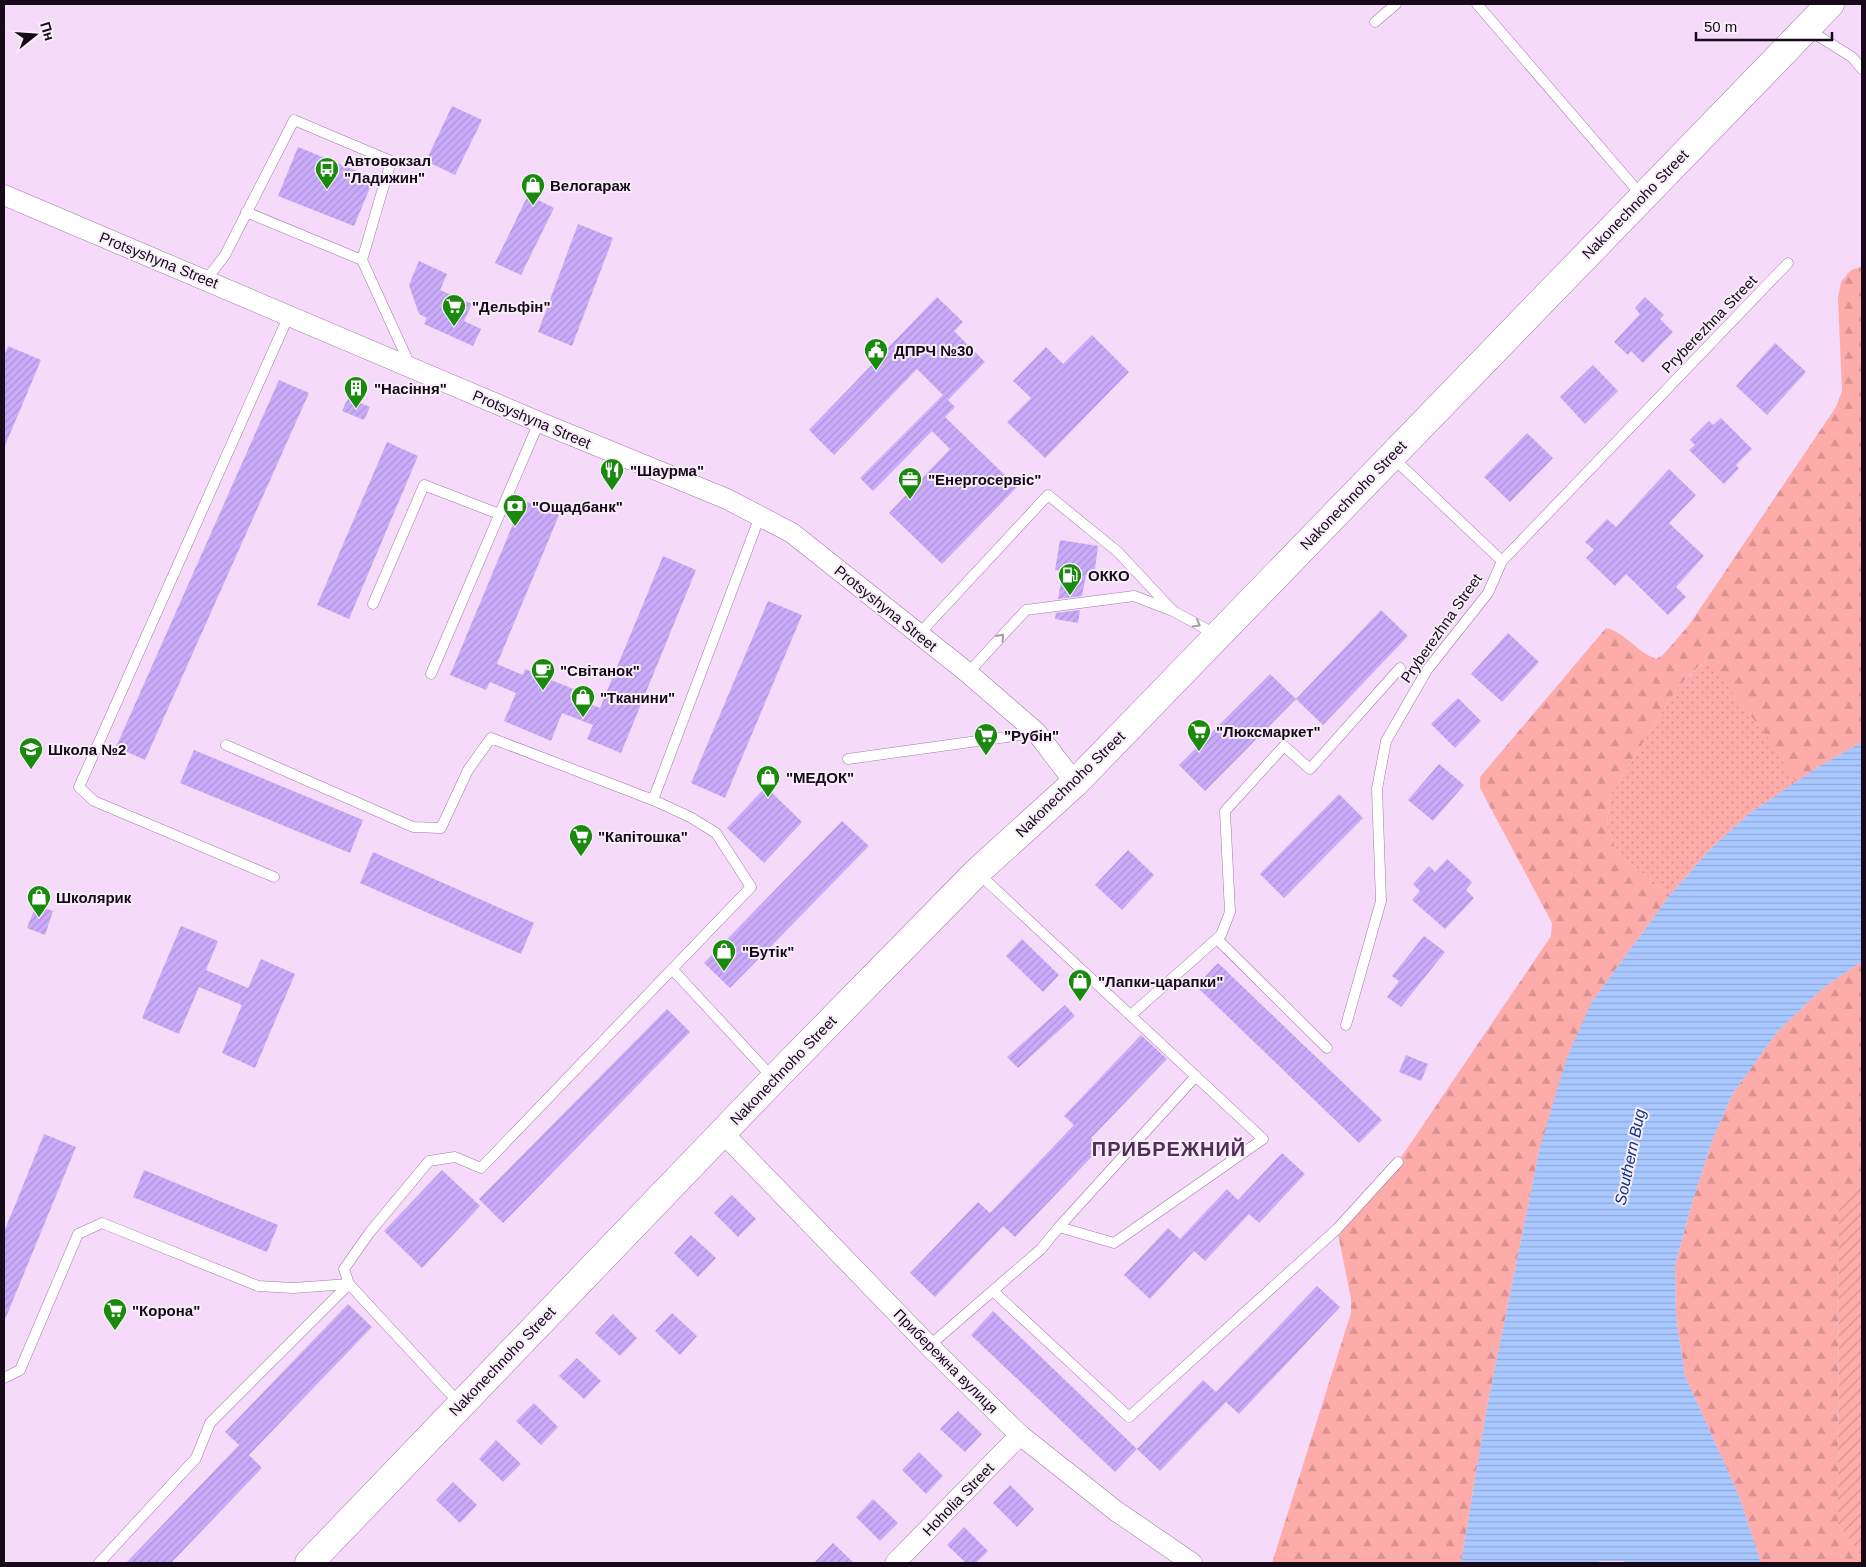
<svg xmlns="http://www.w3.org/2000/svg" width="1866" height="1567" font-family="Arial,sans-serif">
<defs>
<pattern id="grass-dots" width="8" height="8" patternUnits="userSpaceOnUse" patternTransform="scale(1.25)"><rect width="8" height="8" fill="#fdaca9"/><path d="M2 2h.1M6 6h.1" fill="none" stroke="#d89291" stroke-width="1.8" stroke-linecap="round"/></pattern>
<pattern id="forest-firs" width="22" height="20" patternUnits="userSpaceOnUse" patternTransform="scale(1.25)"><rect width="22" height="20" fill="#fdaca9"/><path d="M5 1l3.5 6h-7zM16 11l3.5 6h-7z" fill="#d89291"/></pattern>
<pattern id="garden-furrows" width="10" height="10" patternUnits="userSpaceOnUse" patternTransform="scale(1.25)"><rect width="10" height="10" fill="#fdaca9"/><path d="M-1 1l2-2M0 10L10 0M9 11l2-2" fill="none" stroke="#d89291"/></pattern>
<pattern id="water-rules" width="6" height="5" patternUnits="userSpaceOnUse" patternTransform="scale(1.25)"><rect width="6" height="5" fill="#a9c8ff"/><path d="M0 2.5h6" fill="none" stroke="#91aada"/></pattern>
<pattern id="building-hatch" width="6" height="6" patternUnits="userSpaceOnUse" patternTransform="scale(1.25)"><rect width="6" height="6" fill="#caabfa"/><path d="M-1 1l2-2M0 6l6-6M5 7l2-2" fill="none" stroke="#ad92d6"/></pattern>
</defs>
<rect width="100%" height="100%" fill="#f5daf9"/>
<polygon fill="url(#grass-dots)" points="1727,654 1796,782 1750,813 1711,848 1670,895 1627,861 1616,850 1607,827 1610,796 1677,688 1700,666 1714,658"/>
<g fill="url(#forest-firs)">
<path d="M 1862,267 L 1862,742 L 1818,767 L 1796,782 L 1766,735 L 1708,662 L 1699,666 L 1677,688 L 1610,796 L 1607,827 L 1616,850 L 1627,861 L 1670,895 L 1591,1003 L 1540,1147 L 1487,1407 L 1461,1563 L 1272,1563 L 1351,1313 L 1351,1299 L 1337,1229 L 1398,1162 L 1551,936 L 1552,923 L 1480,788 L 1480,777 L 1606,628 C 1626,633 1637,652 1656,659 L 1663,655 L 1689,625 L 1836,407 L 1842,391 L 1838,298 L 1841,282 L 1851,270 Z"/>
<polygon points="1862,961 1862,1183 1839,1211 1838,1524 1862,1557 1862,1563 1761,1563 1739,1496 1685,1376 1676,1316 1675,1266 1691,1206 1712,1141 1733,1093 1778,1031 1822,989"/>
</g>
<polygon fill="url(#garden-furrows)" points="1862,1183 1862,1557 1838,1524 1839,1210"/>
<polygon fill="url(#water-rules)" points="1862,742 1862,961 1822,989 1778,1031 1733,1093 1712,1141 1691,1206 1675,1266 1676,1316 1685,1376 1739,1496 1761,1563 1626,1563 1624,1561 1600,1561 1597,1563 1461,1563 1487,1407 1540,1147 1566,1060 1591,1003 1670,895 1711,848 1750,813 1818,767"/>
<g fill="url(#building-hatch)">
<polygon points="452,106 482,120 455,175 426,161"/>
<polygon points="298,147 374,178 354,226 278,196"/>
<polygon points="528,195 554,208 521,275 495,263"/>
<polygon points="578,224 613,238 572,346 538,332"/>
<polygon points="419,261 447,274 440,290 472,304 464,321 481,329 473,346 424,324 427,318 419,314 409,285"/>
<polygon points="937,297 963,322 954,331 985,362 948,400 917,369 834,455 809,430"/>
<polygon points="1645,297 1664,315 1660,319 1673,332 1643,363 1631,351 1628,355 1614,342 1640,314 1635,308"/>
<polygon points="1092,335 1129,372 1045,458 1007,422 1031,398 1013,381 1046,347 1063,364"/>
<polygon points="1775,343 1806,372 1767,415 1736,386"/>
<polygon points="8,346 41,360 4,448 4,356"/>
<polygon points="1593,365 1618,391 1585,424 1560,397"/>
<polygon points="279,380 309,393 145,760 116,747"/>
<polygon points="943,395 955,407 945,417 1017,487 942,564 889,513 950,449 932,431 873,491 860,478"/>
<polygon points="348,398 370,407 364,420 342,411"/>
<polygon points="1721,418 1752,449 1736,465 1739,468 1724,484 1689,450 1695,445 1690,440 1709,421 1713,425"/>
<polygon points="1527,433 1553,458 1510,502 1484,477"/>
<polygon points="387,442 418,456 349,619 317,605"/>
<polygon points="1669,469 1696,495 1669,523 1704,556 1676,587 1686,597 1668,615 1626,574 1615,586 1586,558 1594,550 1585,542 1607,519 1616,527"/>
<polygon points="523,500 559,515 497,664 523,675 525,669 573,689 570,696 600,708 663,556 696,570 621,753 587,739 593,725 562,713 551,741 504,721 516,693 490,682 486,690 450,675"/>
<polygon points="1060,540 1098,546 1094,577 1086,575 1082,596 1058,599 1063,571 1055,570"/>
<polygon points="768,601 802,615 725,798 691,783"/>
<polygon points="1080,610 1078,623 1055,619 1056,613"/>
<polygon points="1381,610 1408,636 1323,725 1296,699"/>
<polygon points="1508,633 1539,662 1502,702 1471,674"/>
<polygon points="1270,674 1296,699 1205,791 1179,765"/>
<polygon points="1458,698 1481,721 1455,748 1431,724"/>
<polygon points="194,750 363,820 350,853 180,783"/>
<polygon points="1439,764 1464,785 1433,821 1408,800"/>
<polygon points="766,787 802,822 764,863 727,828"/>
<polygon points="1339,794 1363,818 1284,898 1260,874"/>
<polygon points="842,821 869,846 730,988 704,963"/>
<polygon points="1128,850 1154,875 1122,910 1095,885"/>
<polygon points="373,852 534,923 521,954 360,883"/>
<polygon points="1447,859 1472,882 1466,890 1474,898 1445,929 1412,900 1420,891 1413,884 1429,866 1435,872"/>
<polygon points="36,905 53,911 45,935 27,928"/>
<polygon points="181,926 218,941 206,970 248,988 261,959 295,974 255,1068 222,1053 242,1005 199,987 179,1034 142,1018"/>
<polygon points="1424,936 1445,952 1401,1007 1387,997 1399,981 1392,976"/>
<polygon points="1022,939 1059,975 1043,992 1006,956"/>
<polygon points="1218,963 1382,1120 1359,1143 1196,986"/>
<polygon points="1065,1005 1075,1016 1018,1068 1007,1057"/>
<polygon points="667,1009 690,1032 503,1223 479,1199"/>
<polygon points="1141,1035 1167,1059 1091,1138 1101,1147 1015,1237 1003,1226 935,1297 910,1273 978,1202 990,1213 1074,1125 1064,1116"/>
<polygon points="1406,1055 1428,1064 1421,1081 1399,1072"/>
<polygon points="44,1134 76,1147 4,1322 4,1232"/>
<polygon points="1282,1153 1305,1174 1259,1223 1249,1214 1205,1261 1194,1251 1150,1299 1124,1275 1168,1228 1180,1239 1227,1189 1238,1200"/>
<polygon points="144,1170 278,1225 267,1252 133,1197"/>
<polygon points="442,1170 480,1206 422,1268 384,1231"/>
<polygon points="732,1195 756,1219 738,1237 714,1213"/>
<polygon points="691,1235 716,1258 698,1277 674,1253"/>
<polygon points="1317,1286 1340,1307 1239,1414 1226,1402 1160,1471 1137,1449 1203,1380 1216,1392"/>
<polygon points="348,1304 372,1327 249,1455 262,1468 171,1563 126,1563 239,1445 225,1432"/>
<polygon points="993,1311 1137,1449 1115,1472 971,1335"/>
<polygon points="672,1313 697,1336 680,1355 655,1331"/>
<polygon points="613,1314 637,1338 620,1356 595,1333"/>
<polygon points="577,1358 601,1381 584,1399 559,1376"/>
<polygon points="534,1403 558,1427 541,1445 516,1421"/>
<polygon points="958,1411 982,1434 965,1452 940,1429"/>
<polygon points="496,1440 521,1464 503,1482 479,1459"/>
<polygon points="919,1452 943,1476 926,1494 902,1470"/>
<polygon points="453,1482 477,1505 460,1523 436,1500"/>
<polygon points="1010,1485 1034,1509 1017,1527 993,1503"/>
<polygon points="873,1499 898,1523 880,1541 856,1517"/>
<polygon points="964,1527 988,1551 976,1563 966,1563 947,1545"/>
<polygon points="833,1543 854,1563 814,1563"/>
</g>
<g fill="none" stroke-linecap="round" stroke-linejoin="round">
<g stroke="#a278a9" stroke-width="11">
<g id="lane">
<polyline points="1477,4 1642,196"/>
<polyline points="1375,22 1396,4"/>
<polyline points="1807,29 1852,57 1862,69"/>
<polyline points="246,212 362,260"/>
<polyline points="206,280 225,255 294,120 391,161 362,260 410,365"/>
<polyline points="1391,456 1502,561"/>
<polyline points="373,604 424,485 499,514"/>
<polyline points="919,634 1048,495 1118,552 1173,611"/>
<polyline points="968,673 1026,610 1134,596 1173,611 1217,635"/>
<polyline points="431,674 539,422"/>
<polyline points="848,759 1035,733"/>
<polyline points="653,800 760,516"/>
<polyline points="274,877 94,801 79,787 289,315"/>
<polyline points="1217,939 1327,1048"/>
<polyline points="672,969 773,1078"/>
<polyline points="1131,1015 1221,935 1230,912 1225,811 1284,746 1310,769 1400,668"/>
<polyline points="1346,1025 1381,901 1377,789 1386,741 1427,670 1488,593 1502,561 1788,263"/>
<polyline points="1059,1227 1196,1076"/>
<polyline points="993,1291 1129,1417 1337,1229 1398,1162"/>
<polyline points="929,1346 1041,1249 1059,1227 1114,1243 1263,1139 978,873"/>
<polyline points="4,1378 20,1370 78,1234 102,1223 258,1286 293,1288 349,1284 460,1404"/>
<polyline points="99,1563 196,1458 210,1423 349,1284 344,1269 370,1232 429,1161 455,1157 481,1168 751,887 716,833 690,817 653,800 491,738 468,770 441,828 413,827 226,745"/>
</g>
</g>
<g stroke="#a278a9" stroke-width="21">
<g id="street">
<polyline points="4,195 539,422 727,499 792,533 968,673 1036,732 1075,783"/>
<polyline points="722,1132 929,1346 1020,1435 1116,1511 1192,1563"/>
<polyline points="895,1563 1020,1435"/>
</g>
</g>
<g stroke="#a278a9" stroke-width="29">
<polyline id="secondary" points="309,1563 774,1079 977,872 1075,783 1830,4"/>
</g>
<use href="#lane" stroke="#fff" stroke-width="10"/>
<use href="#street" stroke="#fff" stroke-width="20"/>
<use href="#secondary" stroke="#fff" stroke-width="28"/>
</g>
<defs><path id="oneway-chevron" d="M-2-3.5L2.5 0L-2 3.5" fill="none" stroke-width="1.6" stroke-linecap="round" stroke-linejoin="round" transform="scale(1.25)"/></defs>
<g stroke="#a29ca3">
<use href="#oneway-chevron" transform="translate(1197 624) rotate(30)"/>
<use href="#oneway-chevron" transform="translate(1001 637) rotate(-48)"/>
</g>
<defs>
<g id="bus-pin" transform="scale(1.25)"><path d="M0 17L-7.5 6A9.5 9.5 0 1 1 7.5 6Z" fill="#198a0c" stroke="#f7eef9"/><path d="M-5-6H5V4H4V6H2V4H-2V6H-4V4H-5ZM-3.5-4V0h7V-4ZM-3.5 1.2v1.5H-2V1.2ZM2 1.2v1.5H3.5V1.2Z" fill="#fff"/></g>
<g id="shop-pin" transform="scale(1.25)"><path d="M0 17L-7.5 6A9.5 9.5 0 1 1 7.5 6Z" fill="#198a0c" stroke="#f7eef9"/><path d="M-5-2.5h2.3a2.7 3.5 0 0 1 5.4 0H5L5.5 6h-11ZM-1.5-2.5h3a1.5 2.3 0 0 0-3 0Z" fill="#fff"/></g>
<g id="supermarket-pin" transform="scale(1.25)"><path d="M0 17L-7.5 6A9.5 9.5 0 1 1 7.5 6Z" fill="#198a0c" stroke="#f7eef9"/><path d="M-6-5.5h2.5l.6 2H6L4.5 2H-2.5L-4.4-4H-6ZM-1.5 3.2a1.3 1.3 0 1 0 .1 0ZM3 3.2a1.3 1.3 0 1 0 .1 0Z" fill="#fff"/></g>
<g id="civic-pin" transform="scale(1.25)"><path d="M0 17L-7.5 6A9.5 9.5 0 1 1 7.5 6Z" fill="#198a0c" stroke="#f7eef9"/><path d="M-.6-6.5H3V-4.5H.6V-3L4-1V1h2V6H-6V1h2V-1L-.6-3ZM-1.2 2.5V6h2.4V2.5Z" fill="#fff"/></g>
<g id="building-pin" transform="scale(1.25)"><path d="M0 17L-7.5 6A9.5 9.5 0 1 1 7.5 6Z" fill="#198a0c" stroke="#f7eef9"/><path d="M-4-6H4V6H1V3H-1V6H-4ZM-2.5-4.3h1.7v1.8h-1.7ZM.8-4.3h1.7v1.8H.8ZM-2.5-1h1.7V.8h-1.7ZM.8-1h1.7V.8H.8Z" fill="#fff"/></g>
<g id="restaurant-pin" transform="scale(1.25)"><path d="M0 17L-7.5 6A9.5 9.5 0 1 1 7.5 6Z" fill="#198a0c" stroke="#f7eef9"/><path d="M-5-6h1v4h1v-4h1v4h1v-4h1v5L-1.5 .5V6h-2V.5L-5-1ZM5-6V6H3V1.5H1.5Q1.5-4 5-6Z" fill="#fff"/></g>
<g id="office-pin" transform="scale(1.25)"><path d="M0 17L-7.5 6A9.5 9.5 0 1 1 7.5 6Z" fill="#198a0c" stroke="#f7eef9"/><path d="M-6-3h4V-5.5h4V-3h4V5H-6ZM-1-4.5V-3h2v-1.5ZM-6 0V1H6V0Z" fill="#fff"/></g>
<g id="bank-pin" transform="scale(1.25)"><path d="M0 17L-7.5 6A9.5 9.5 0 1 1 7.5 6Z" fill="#198a0c" stroke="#f7eef9"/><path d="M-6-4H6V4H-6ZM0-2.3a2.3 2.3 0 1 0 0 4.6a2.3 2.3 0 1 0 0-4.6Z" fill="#fff"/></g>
<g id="fuel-pin" transform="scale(1.25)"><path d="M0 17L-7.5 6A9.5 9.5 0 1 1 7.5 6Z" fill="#198a0c" stroke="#f7eef9"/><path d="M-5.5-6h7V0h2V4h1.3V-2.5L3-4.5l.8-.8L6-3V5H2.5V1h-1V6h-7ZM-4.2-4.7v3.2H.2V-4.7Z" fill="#fff"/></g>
<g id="cafe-pin" transform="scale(1.25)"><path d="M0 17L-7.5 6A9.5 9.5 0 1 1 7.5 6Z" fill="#198a0c" stroke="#f7eef9"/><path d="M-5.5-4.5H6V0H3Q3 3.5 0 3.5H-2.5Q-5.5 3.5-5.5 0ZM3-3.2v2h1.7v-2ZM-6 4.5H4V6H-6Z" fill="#fff"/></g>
<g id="school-pin" transform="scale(1.25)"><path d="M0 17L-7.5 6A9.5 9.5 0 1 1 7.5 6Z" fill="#198a0c" stroke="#f7eef9"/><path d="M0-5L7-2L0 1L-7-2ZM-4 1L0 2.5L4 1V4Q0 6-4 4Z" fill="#fff"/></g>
</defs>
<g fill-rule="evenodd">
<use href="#bus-pin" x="327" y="169"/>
<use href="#shop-pin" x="533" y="185"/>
<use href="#supermarket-pin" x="454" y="306"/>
<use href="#civic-pin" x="876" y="350"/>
<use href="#building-pin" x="356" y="388"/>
<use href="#restaurant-pin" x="612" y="470"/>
<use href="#office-pin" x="910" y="479"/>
<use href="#bank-pin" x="515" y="506"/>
<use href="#fuel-pin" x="1070" y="575"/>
<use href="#cafe-pin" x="543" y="670"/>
<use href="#shop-pin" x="583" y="697"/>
<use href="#supermarket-pin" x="1199" y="731"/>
<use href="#supermarket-pin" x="986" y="735"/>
<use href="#school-pin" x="31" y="749"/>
<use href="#shop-pin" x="768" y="777"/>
<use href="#supermarket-pin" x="581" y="836"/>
<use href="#shop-pin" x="39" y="897"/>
<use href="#shop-pin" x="724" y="951"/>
<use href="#shop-pin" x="1080" y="981"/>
<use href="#supermarket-pin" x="115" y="1310"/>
</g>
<g text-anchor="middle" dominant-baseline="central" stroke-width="4" stroke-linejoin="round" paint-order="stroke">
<g font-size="15" font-weight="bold" fill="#17081a" stroke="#f7eef9" text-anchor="start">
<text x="344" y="160">Автовокзал<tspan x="344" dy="17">"Ладижин"</tspan></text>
<text x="550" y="185">Велогараж</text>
<text x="472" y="306">"Дельфін"</text>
<text x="894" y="350">ДПРЧ №30</text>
<text x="374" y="388">"Насіння"</text>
<text x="630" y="470">"Шаурма"</text>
<text x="928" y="479">"Енергосервіс"</text>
<text x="532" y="506">"Ощадбанк"</text>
<text x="1088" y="575">ОККО</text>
<text x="560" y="670">"Світанок"</text>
<text x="600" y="697">"Тканини"</text>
<text x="1216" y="731">"Люксмаркет"</text>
<text x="1004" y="735">"Рубін"</text>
<text x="48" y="749">Школа №2</text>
<text x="786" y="777">"МЕДОК"</text>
<text x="598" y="836">"Капітошка"</text>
<text x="56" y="897">Школярик</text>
<text x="742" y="951">"Бутік"</text>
<text x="1098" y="981">"Лапки-царапки"</text>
<text x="132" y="1310">"Корона"</text>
</g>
<g font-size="15" fill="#17081a" stroke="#f7eef9">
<text transform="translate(1635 204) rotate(-46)">Nakonechnoho Street</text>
<text transform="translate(159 260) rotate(22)">Protsyshyna Street</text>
<text transform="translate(1709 324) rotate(-46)">Pryberezhna Street</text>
<text transform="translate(532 419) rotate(23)">Protsyshyna Street</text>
<text transform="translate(1353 495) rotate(-46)">Nakonechnoho Street</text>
<text transform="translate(886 608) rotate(39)">Protsyshyna Street</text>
<text transform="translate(1441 628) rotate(-55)">Pryberezhna Street</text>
<text transform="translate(1070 784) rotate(-44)">Nakonechnoho Street</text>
<text transform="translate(783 1070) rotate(-46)">Nakonechnoho Street</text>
<text transform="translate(502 1361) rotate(-46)">Nakonechnoho Street</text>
<text transform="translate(946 1361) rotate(45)">Прибережна вулиця</text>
<text transform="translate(958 1499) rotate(-46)">Hoholia Street</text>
</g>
<g font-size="16" font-style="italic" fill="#0d3582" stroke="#f7eef9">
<text transform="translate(1630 1157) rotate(-78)">Southern Bug</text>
</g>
<g font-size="20" font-weight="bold" letter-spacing="1" fill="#522d58" stroke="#f7eef9">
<text x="1169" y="1149">ПРИБРЕЖНИЙ</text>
</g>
</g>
<rect width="1866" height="1567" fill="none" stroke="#17081a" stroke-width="10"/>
<g transform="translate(35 35) rotate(73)" stroke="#f7eef9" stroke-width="4" paint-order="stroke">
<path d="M0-4L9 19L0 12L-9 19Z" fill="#17081a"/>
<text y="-8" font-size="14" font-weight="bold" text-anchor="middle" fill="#17081a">Пн</text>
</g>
<path d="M1696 32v8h136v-8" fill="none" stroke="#17081a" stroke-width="2.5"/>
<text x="1704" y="32" font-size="15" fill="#17081a" stroke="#f7eef9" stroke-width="4" paint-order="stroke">50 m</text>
</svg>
